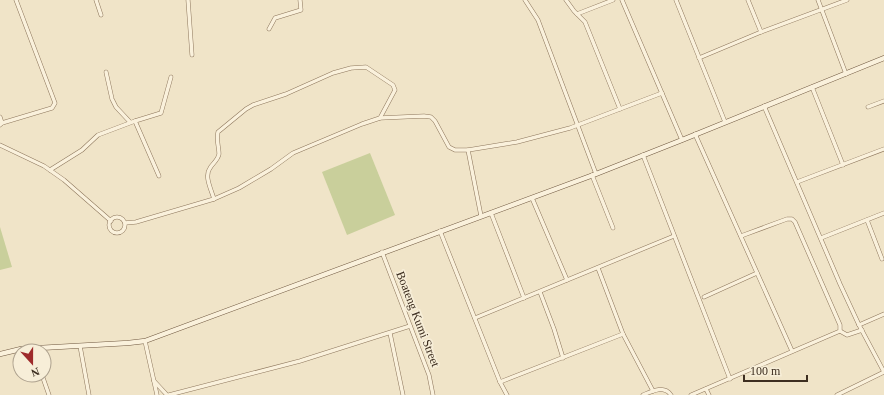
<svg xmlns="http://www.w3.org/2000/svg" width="884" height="395" font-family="Georgia,serif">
<rect width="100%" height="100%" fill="#f0e4c8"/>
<g fill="#c9cf9b">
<polygon points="370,153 395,215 347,235 322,172"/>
<polygon points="0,227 12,267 0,270"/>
</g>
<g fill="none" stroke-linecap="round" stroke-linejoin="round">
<g stroke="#8d765c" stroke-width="4.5">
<g id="street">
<polyline points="96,0 101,15"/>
<polyline points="188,0 192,55"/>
<polyline points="525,0 538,20 596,174"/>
<polyline points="566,0 574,11 585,22 620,109"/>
<polyline points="622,0 682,140"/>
<polyline points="676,0 725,122"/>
<polyline points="748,0 761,32"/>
<polyline points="818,0 846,74"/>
<polyline points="577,14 613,0"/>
<polyline points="269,29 275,18 301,10 300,0"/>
<polyline points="699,58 761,32 847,0"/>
<polyline points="106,72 112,99 116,107 130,122"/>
<polyline points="812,87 843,165"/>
<polyline points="764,106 840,284 859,325 884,372"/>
<polyline points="868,107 884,101"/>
<polyline points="0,117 2,123"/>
<polyline points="135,121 159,176"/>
<polyline points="0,125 2,123 52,108 55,103 16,0"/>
<polyline points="695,134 792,351"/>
<polyline points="0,145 44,166 64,180 111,221"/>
<polyline points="468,150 481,216"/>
<polyline points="643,155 730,379"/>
<polyline points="50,170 82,150 98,135 135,121 161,113 171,77"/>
<polyline points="592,175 613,228"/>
<polyline points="797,182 884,149"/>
<polyline points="532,198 567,280"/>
<path d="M 214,199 C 211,189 204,176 210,168 C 213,163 218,160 219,154 C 219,147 216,140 218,132 L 246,109 L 253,105 L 286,94 L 333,73 L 351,68 L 366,67 L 393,85 L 395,90 L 380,118"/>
<polyline points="491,213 524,298"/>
<circle cx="117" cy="225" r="8"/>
<polyline points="867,220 882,259"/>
<polyline points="125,223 136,222 214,199 239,188 271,169 293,153 362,124 380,118 424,116 431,117 435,121 449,147 455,150 468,150 517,142 570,128 662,93"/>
<polyline points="440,231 500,382 507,395"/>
<polyline points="821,238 884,213"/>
<polyline points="382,252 429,375 433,395"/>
<polyline points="598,268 623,334 653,391"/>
<polyline points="540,292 554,329 563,358"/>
<polyline points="704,297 757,273"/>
<polyline points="475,318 674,236"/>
<polyline points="859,325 884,314"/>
<polyline points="840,331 847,335 862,330"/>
<polyline points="390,333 403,395"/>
<polyline points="145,341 157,395"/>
<polyline points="80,346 89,395"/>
<polyline points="42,375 49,395"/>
<polyline points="154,381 167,395"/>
<polyline points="500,382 623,334"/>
<polyline points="706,389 709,395"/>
<polyline points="169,395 300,361 410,326"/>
<path d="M 643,395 C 652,391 664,385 671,395"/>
<polyline points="691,395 840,331 840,325 795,222 792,219 787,219 741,236"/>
<polyline points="837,395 884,372"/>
</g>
</g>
<g stroke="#6f573f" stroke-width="5.5">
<polyline id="secondary" points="0,354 21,349 128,343 145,341 596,174 682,140 884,58"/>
</g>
<use href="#street" stroke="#faf1dc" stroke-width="3.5"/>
<use href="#secondary" stroke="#faf1dc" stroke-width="4.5"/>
</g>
<g text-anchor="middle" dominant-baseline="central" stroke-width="3.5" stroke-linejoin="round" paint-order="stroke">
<g font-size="12" fill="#3d2e20" stroke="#f7eed8">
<text transform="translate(418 319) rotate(69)">Boateng Kumi Street</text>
</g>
</g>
<g transform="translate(32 363) rotate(159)"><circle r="19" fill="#f7eed8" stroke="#ada18e"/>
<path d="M0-3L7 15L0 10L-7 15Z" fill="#9e2a2b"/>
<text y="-6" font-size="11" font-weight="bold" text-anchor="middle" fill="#3d2e20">N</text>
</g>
<path d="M744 375v6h63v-6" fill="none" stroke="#3d2e20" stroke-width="2"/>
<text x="750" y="375" font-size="12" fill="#3d2e20" stroke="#f7eed8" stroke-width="3" paint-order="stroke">100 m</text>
</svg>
